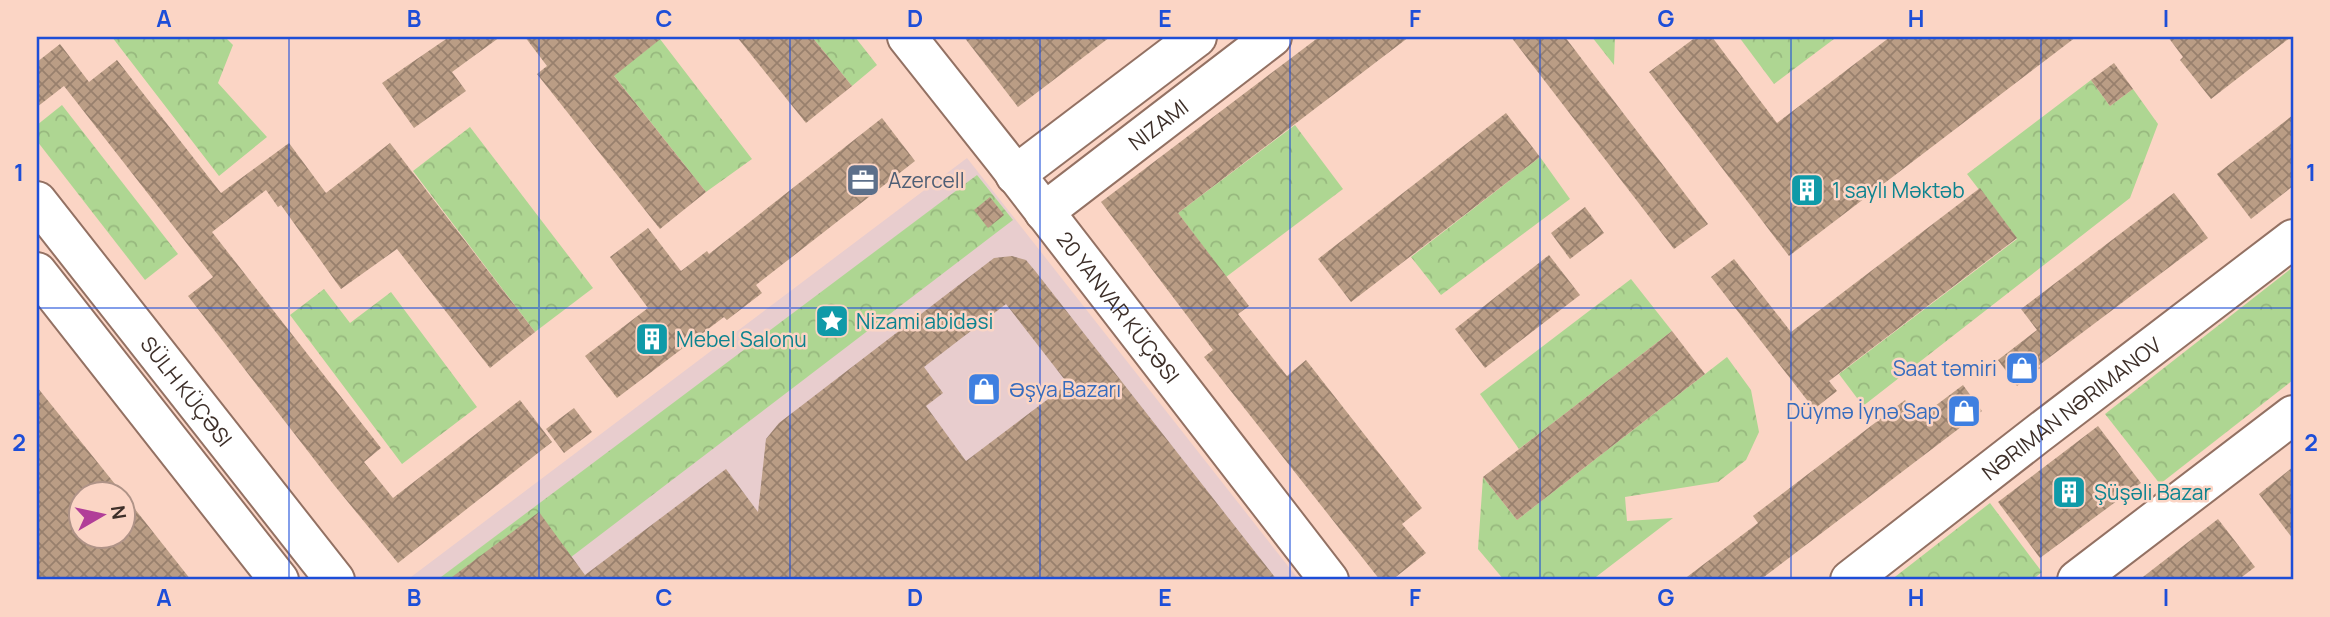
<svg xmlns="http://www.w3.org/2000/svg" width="2330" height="617" font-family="Manrope,sans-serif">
<defs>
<pattern id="forest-crowns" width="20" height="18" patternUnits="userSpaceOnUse" patternTransform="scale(1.75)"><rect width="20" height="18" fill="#aed692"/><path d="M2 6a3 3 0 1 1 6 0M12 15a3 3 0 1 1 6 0" fill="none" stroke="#97b87e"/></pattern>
<pattern id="building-cross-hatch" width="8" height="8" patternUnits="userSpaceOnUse" patternTransform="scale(1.75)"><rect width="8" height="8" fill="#ba9d85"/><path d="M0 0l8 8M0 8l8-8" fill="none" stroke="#98806d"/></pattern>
</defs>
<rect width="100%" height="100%" fill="#fbd5c5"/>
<polygon fill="#e8cdce" points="967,158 1299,580 407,580"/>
<g fill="url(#forest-crowns)">
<polygon points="112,37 225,37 233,45 218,83 267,137 219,176"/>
<polygon points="614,37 628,37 641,54 660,39 752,159 706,192 596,53"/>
<polygon points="812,37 855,37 877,65 852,86"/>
<polygon points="1592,37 1615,37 1614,65"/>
<polygon points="1739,37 1833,37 1834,39 1774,84"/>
<polygon points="2091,80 2110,106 2133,89 2158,124 2130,198 1863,406 1839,374 2017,239 1967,174"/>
<polygon points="62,105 178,254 145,280 37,141 37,125"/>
<polygon points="1295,125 1343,189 1226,277 1178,213"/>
<polygon points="470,127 593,288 535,332 413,171"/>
<polygon points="1540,157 1570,199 1441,295 1411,257"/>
<polygon points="977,175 1013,220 541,580 437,580"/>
<polygon points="2293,267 2293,380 2160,484 2105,414"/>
<polygon points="1631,279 1672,331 1519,449 1480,394"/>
<polygon points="324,289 350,323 391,292 477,407 402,464 290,315"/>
<polygon points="1727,357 1751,390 1759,432 1746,460 1718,482 1625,497 1627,521 1673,518 1592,580 1504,580 1478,549 1483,477 1517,520"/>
<polygon points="1990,503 2042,572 2032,580 1891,580"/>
</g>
<g fill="url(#building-cross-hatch)" fill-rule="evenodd">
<polygon points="449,37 500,37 452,72 466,91 414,128 382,83"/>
<polygon points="525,37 663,37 614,76 706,192 660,229 537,74 547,66"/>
<polygon points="737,37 812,37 852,86 806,123"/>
<polygon points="964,37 1110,37 1018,107"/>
<polygon points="1319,37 1409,37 1178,213 1249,306 1238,314 1287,376 1306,360 1422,508 1402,524 1426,553 1392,580 1380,580 1204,357 1213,350 1101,202"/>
<polygon points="1511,37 1565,37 1708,224 1674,249"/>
<polygon points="1696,37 1712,37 1777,123 1890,37 2076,37 1789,256 1649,72"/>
<polygon points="2168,37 2291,37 2211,99 2180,60 2183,57"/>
<polygon points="60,44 89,82 117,60 221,193 289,143 326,193 390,143 535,332 490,368 397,249 341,289 281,205 278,207 266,190 212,232 381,448 364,462 393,498 520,400 552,442 398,563 334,485 188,296 213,277 64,86 37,107 37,62"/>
<polygon points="2114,63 2133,89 2110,106 2091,80"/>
<polygon points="1506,113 1540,157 1351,302 1318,259"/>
<polygon points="2293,115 2293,186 2251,219 2217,174"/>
<polygon points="882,118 915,161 756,285 762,293 727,320 724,317 617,398 585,356 648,308 610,257 648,228 681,271 707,251 709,254"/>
<polygon points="1980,188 2017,238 1829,381 1837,391 1814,409 1711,277 1734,259 1791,332"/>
<polygon points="2174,193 2208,238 2038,366 2040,368 2017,386 1998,360 2037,330 2021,309"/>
<polygon points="990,197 1004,215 988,228 974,210"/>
<polygon points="1585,207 1604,233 1570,259 1551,233"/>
<polygon points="1549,255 1580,295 1485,368 1455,329"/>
<path d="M 1012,256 L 1026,260 L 1036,272 L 1277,580 L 448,580 L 539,512 L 585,575 L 726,469 L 758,512 L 766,439 L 779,423 L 994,258 ZM 1006,304 L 1068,384 L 966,461 L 926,406 L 943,393 L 924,367 Z"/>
<polygon points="1672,331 1705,374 1517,520 1483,477"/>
<polygon points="1963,385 1982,411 1760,580 1683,580 1758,523 1753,516 1905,400 1919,418"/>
<path d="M 37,387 L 123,494 L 191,580 L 37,580 ZM 80,494 L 122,494 L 122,536 L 80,536 Z"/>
<polygon points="574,408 592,432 564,453 546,429"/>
<polygon points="2098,426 2141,483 2040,558 1998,502"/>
<polygon points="2293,467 2293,539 2259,494"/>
<polygon points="2218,519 2255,567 2238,580 2139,580"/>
</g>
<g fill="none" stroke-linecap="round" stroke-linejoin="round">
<g stroke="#937163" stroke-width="42">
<g id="secondary">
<path id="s1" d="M 907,37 L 1003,158 L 1329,580"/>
<polyline points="1015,175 1197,37"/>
<path id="s2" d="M 1044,212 L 1272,37"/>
<path id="s3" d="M 1850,580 L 2035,436 L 2293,239"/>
<polyline points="2077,580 2293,415"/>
</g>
</g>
<g stroke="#937163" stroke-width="42">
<g id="highway">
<path id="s4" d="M 37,201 L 335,580"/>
<polyline points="37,272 279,580"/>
</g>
</g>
<use href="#secondary" stroke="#fff" stroke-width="38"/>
<use href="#highway" stroke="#fff" stroke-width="38"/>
</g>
<path fill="none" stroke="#1d4ed8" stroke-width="2" stroke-opacity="0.55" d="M 289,37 L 289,580M 539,37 L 539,580M 790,37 L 790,580M 1040,37 L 1040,580M 1290,37 L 1290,580M 1540,37 L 1540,580M 1791,37 L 1791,580M 2041,37 L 2041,580M 37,308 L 2293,308"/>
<defs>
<g id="office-square" transform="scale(1.75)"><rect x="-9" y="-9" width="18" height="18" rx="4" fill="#5c6f8a" stroke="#fbd5c5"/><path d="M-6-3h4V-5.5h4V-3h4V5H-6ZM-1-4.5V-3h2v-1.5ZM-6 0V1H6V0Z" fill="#fff"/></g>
<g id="building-square" transform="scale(1.75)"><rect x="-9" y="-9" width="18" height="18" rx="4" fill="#0f9aa8" stroke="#fbd5c5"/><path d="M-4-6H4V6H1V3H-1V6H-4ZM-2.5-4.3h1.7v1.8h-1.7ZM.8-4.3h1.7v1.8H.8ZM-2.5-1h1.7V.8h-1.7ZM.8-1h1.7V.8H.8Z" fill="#fff"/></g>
<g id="sight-square" transform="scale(1.75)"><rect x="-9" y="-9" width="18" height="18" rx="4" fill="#0f9aa8" stroke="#fbd5c5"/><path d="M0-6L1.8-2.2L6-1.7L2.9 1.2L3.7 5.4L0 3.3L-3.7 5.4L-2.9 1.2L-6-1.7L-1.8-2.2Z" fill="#fff"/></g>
<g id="shop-square" transform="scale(1.75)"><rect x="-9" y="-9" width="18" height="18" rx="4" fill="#3f7fe0" stroke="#fbd5c5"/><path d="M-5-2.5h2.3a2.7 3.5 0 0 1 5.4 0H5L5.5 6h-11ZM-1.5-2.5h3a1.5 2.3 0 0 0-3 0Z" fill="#fff"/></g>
</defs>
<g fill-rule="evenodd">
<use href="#office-square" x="863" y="180"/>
<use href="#building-square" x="1807" y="190"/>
<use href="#sight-square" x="832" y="321"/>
<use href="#building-square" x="652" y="339"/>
<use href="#shop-square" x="2022" y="368"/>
<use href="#shop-square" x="984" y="389"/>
<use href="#shop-square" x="1964" y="411"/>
<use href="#building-square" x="2069" y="492"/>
</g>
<g text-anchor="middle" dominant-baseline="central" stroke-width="5" stroke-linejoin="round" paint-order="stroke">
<g font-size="21" fill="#3d2f29" stroke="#fbd5c5">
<text stroke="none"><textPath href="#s2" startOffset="144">NIZAMI</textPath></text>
<text stroke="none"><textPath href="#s1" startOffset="343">20 YANVAR KÜÇƏSI</textPath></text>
<text stroke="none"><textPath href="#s4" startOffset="242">SÜLH KÜÇƏSI</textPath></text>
<text stroke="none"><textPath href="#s3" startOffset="280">NƏRIMAN NƏRIMANOV</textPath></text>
</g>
<g font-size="21" fill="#4e5e75" stroke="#fbd5c5" text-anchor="start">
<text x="888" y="180">Azercell</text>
</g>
<g font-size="21" fill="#0d838f" stroke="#fbd5c5" text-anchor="start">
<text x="1832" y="190">1 saylı Məktəb</text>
<text x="856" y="321">Nizami abidәsi</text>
<text x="676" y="339">Mebel Salonu</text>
<text x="2094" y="492">Şüşəli Bazar</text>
</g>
<g font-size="21" fill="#366cbe" stroke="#fbd5c5" text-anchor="end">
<text x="1997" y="368">Saat təmiri</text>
<text x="1009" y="389" text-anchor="start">Əşya Bazarı</text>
<text x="1940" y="411">Düymə İynə Sap</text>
</g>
</g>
<rect width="2330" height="617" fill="none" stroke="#fbd5c5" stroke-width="77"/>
<g transform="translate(102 515) rotate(81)"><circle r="33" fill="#fbd5c5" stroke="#af9387" stroke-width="2"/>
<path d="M0-5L12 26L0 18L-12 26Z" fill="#b13e98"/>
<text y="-10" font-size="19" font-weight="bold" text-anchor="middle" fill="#3d2f29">N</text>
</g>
<rect x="38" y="38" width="2254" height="540" fill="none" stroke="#1d4ed8" stroke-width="2.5"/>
<g font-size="23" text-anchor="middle" font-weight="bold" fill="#1d4ed8">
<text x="164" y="27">A</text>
<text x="414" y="27">B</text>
<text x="664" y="27">C</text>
<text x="915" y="27">D</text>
<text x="1165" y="27">E</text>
<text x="1415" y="27">F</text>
<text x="1666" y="27">G</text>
<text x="1916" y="27">H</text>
<text x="2166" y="27">I</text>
<text x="19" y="181">1</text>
<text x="2311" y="181">1</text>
<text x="19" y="451">2</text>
<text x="2311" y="451">2</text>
<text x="164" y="606">A</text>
<text x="414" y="606">B</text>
<text x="664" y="606">C</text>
<text x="915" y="606">D</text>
<text x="1165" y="606">E</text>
<text x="1415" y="606">F</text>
<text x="1666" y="606">G</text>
<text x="1916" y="606">H</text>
<text x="2166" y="606">I</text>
</g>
</svg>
